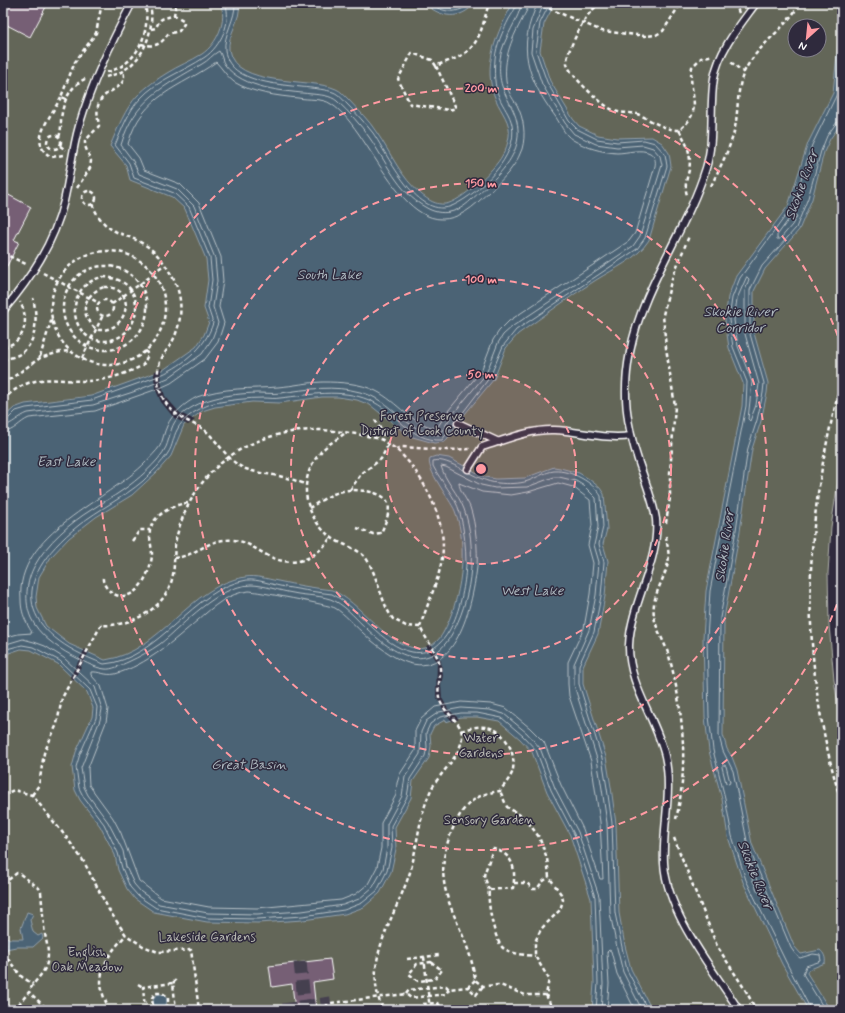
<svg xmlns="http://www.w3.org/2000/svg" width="845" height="1013" font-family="Mynerve,sans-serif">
<rect width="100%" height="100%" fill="#2f2a3d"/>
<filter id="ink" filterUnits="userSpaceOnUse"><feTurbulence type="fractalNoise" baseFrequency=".025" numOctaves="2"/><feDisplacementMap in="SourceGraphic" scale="8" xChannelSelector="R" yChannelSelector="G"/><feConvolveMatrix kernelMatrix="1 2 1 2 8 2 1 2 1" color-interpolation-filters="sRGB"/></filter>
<g filter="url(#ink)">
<path fill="#636658" stroke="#b1b2ac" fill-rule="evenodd" d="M 3,3 L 842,3 L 842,455 L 831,527 L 828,573 L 829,625 L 834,680 L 842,728 L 842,1010 L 3,1010 ZM 795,26 L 819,26 L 819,50 L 795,50 Z"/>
<g fill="#4b6374" stroke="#93a1ac">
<path d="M 220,3 L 239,3 C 242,19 227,35 229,50 C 235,88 310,77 336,89 C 341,91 344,95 348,99 C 358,110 369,120 377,133 C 391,153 401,178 421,194 C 428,200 436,205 445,204 C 460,203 495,169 502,156 C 506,150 508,143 509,136 C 511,122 501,112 496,100 C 481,67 497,32 513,3 L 555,3 L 544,24 L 540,51 L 550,81 L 573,119 L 579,126 L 598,135 L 617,138 L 652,137 L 662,143 L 669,153 L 671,166 L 649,240 C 636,260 615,268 596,280 C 569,297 544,316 518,334 L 506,348 L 494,379 L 460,420 L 445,442 L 434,443 L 409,436 L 370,405 L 357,400 L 338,397 L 322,397 L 280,403 L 252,402 L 215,407 L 202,411 L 184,425 L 171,456 L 157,472 L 132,495 L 96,517 L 69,538 L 51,557 L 39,577 L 36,597 L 37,608 L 46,626 L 69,644 L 105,660 C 161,652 190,585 245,577 C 256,575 267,579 278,581 C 296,585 314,588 332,590 C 362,604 379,637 410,647 C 425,652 436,645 443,633 C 461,600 469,547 455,511 C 450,499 425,469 430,458 L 436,456 L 449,458 L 485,477 L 496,479 L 525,478 L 554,467 L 560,468 L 579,473 L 589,479 L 600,488 L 604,494 L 607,529 L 603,544 L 608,561 L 605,596 L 598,634 L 583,666 L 583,684 L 606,757 L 611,787 L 616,824 L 619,913 L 625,946 L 631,969 L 652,1010 L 592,1010 L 594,983 L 591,899 L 570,835 L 547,792 L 532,752 L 520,739 L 499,721 L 477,717 L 461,717 L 446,722 L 445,720 L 434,726 L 430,734 L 431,746 L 429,758 L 413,781 L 411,798 L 395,827 L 396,849 L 391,872 L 380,893 L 371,901 L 364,907 L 345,914 L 303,920 L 258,923 L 207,922 L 154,912 L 135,899 L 127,889 L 118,870 L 115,855 L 100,826 L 80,800 L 75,790 L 72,767 L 76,752 L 92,717 L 93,708 L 87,692 L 58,664 L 31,650 L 21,649 L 3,655 L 3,418 L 14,408 L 25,404 L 91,396 L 163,370 L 196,347 L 204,335 L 209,322 L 204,308 L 208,280 L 206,259 L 185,209 L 172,197 L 130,180 L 126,165 L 110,146 C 117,130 125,108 138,95 C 146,87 157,79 167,73 C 178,66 191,61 202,54 C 217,44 228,20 220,3 Z"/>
<path d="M 424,3 L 475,3 C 460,21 441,18 424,3 Z"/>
<path d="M 842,5 L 842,122 L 830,139 L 824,152 L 812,199 L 799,230 L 765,269 L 754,291 L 754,333 L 768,383 L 767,393 L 761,421 L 752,449 L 740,531 L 724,618 L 723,735 L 727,749 L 732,757 L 737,770 L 752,844 L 794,946 L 801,954 L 820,950 C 824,953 826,958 825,963 L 808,970 L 807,973 L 830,1010 L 808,1010 L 782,964 L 743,882 L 728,837 L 722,799 L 709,751 L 705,717 L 703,638 L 706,591 L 742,406 L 743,383 L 729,348 L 725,320 L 728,297 L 736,276 L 788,206 L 808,143 L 833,93 Z"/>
<polygon points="27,912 33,914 30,920 33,932 38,936 42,934 43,938 33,947 16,947 6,949 7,943 3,940 3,935 10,939 23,939 21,928"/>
<circle cx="160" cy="1001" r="7"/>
</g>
<g fill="#2f2a3d">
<polygon points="162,368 161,382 165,396 180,413 195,420 188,425 174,418 161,402 155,388 154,375 155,371"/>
<polygon points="431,644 441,661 443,675 441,685 442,698 448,709 459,719 453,722 444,712 436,696 437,663 426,646"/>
<polygon points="85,649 89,652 73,681 70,677"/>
</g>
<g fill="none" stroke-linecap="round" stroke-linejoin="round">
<g stroke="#b7c1c7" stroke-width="1">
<path d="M 235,3 C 236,19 223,35 225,50 C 229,91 306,83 333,92 C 339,94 343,100 347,104 C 356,113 365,123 373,133 C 388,155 418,223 454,205 C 479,193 519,156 512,125 C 510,114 503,107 499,97 C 494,85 494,72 495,59 C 496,45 503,31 509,19 C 512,14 516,9 516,3"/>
<path d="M 430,3 C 442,13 459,15 470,3"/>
<path d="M 544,3 L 533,30 L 531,52 L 542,84 L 565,123 L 574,134 L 596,144 L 617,147 L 643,145 L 653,148 L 660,156 L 662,165 L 640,236 L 633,246 L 513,326 L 503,335 L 498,343 L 486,374 L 453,414 L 439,435 C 403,431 393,400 360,392 C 334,385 307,389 281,393 C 273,394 265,393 257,393 C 229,394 197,398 177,419 C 170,427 170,438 166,447 C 159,462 136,481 123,490 C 112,498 101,503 91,510 C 70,523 47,543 35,565 C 26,581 24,602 31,618 C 38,634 56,647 71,655 C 81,660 94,668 105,669 C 112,670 121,665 128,662 C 139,657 150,651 160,644 C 185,624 217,586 251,585 C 264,585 280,591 293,593 C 306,596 323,595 335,601 C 348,608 357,620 367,629 C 398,658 432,676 455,628 C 472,595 477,545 464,509 C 458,493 445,481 441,466 L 446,467 L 481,485 L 495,488 L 527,487 L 554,477 L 559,477 L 576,481 L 584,486 L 596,498 L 598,527 L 594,545 L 599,562 L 596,595 L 589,630 L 574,664 L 574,685 L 597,759 L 602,789 L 607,823 L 610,913 L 617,948 L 623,972 L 642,1010"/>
<path d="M 550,3 L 540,23 L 536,51 L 547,82 L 569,121 L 577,129 L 597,139 L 617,142 L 644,140 L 655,143 L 665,154 L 667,166 L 645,238 L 637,249 L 516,330 L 503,346 L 490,377 L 442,440 C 410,442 395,410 369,400 C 340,388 310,395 280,398 C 275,399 269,398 264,398 C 248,398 230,400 214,403 C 201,407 183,417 177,430 C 173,437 173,446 168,453 C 162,463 152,472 143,481 C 123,498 99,509 79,525 C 6,583 20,633 104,664 C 159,660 193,588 247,580 C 258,579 270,584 280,586 C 297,589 314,592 332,594 C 360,608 381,646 412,652 C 452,659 465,594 466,564 C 466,547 464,529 460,513 C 455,495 441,482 433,466 L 433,461 C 449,456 476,482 498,483 C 508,484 519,484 528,481 C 536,478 545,472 554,471 C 571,470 593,482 601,496 L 603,527 L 599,544 L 604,562 L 601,596 L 594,632 L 579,665 L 579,684 L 602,758 L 607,788 L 612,823 L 615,913 L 622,947 L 627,970 L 648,1010"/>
<polygon points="793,214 797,216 792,225 780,239 777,239 777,236"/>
<polygon points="747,277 749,279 745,291 745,334 759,384 756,405 750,421 748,419 752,382 738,346 734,320 737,299"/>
<path d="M 3,421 L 7,420 L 16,411 L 26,408 L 92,400 L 156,377 C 181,367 205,349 213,323 L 208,308 L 212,280 L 210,258 L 189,207 L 174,193 L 134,178 L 129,163 L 115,145 C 122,130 128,111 140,99 C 158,79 183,72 205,57 C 220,47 233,21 225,3"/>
<path d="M 3,426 C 12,425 19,416 28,413 L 93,405 L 133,392 L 168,378 L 202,354 L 212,339 L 218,323 L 213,307 L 217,281 L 215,258 L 194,206 L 177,189 L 139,174 L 133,161 L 121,145 C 134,100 164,86 202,64 C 208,61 213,54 219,51 C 222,55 222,61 225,65 C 243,89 284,91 312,94 C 320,95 330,95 337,101 C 349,112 360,124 369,137 C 386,161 398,192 425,207 C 441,217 458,213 471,200 C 498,176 531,151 513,110 C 503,89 498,84 500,59 C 502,39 521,17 521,3"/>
<path d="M 3,432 C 14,432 19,422 29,418 L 95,411 L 160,388 L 171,383 L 205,359 L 218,342 L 224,323 L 219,307 L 223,281 L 221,257 L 199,203 L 180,184 L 144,170 L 139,158 L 128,144 C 142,94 180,88 216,62 C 222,68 227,77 234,82 C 252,93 278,96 298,98 C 308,100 323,98 331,104 C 375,131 408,266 478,202 C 495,186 514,172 522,149 C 526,135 524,119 517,105 C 512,98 507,90 506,81 C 503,53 515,33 527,10 L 528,3"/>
<path d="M 459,483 L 482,492 L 511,495 L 528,492 L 558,483 L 573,487 L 590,500 L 592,525 L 588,545 L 593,563 L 590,594 L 584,628 L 568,662 L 568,684 L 569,696 L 591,761 L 600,822 L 603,879 L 600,879 L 583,829 L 561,785 L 544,742 L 530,728 L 506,708 L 491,704 L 461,702 L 435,707 L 421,719 L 415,731 L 415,751 L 400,774 L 397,783 L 396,795 L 381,823 L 381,848 L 377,867 L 368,884 L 356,894 L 341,900 L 257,908 L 209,907 L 161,898 L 139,881 L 121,833 L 113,818 L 89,785 L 88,768 L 106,722 L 108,709 L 101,686 L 91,675 L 91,672 C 99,671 105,676 115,674 C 147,665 173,641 198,620 C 213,607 228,593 249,591 C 255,591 330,605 335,608 C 345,614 353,624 362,632 C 371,641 382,649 393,656 C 453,692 472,609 477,567 C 478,549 476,525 470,507 C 467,500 459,490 459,483 Z"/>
<path d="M 3,638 L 18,634 L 32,633 C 31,630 28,627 27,623 C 23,616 21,608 21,600 C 15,533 108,501 146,462 C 150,457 156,452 160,446 C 163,440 164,432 167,426 C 172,414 185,403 197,397 C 223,387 251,389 278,387 C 293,386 308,382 323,382 C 340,382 360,383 376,391 C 398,402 411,425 437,428 L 448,411 L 481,371 L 493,340 L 499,331 L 509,321 L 629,241 L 635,233 L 655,166 C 656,161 655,156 650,153 C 641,148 627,153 617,153 C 601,152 587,148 573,140 C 563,134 561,124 555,116 C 527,78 516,47 538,3"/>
<polyline points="3,645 23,639 34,642 45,646 64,658 95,687 102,709 100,720 81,768 84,787 88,795 108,822 123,851 126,867 134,884 141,892 159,904 208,913 257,914 302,911 343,905 359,899 373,887 383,869 387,848 387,824 402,796 405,777 420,754 421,732 426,721 439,712 461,708 490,710 504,714 527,733 540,748 555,788 578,832 599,896 603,984 601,1010"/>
<polyline points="3,650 22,645 33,647 60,661 90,690 97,707 96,718 80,754 76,767 79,788 84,798 104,824 118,853 122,868 130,887 138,896 156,908 207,918 257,919 303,916 344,910 362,903 377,891 387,871 392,848 391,826 407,797 410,779 425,756 427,747 426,733 430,724 440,717 461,713 477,713 502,718 523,736 536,750 551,790 574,834 595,897 598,983 596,1010"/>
<polygon points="724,765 726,766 730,782 729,784 726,783 722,767"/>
<polygon points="750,868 752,869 761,890 760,893 758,892 748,870"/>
<polyline points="607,1010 609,984 607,952 609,950 611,951 617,974 635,1010"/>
<polyline points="811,1010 786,962 746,880 732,836 725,798 713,750 709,716 707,639 710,591 746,406 747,382 733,347 729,320 732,298 740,278 792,207 812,145 837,94 842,36"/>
<polyline points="825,1010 803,974 806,966 821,961 820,955 813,954 800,958 796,955 791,948 748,846 733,771 723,751 719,736 720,618 736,530 748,448 757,420 763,393 764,383 750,334 750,290 762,266 796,228 808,198 821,151 827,136 837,122 842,120"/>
</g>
<polyline stroke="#93a1ac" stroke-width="4" points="3,951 6,949"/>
</g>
<g fill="#765f75" stroke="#fff">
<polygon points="3,3 48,3 30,37 3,23"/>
<polygon points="3,192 31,207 14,240 19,242 3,274"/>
<polygon points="330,959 333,979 313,982 316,1010 295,1010 292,984 272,987 269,966"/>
</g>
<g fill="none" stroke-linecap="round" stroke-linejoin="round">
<g stroke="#443f50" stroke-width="13" stroke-dasharray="13 6" stroke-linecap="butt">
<polyline points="300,962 305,1010"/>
<polyline points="283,1010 331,1003"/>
</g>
<g stroke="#fff" stroke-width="9">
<g id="lane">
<path d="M 3,311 C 31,278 54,243 64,201 C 70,176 72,150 79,126 C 92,82 111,43 132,3"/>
<polyline points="458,423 499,442"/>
<path d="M 468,469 L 482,447 C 505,440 530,429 554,430 C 580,431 605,440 631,436"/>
<path d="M 739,1010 C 712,968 667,914 664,863 C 662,828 673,791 665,756 C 656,718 628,685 629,645 C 631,602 660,562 656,519 C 653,500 645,481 639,463 C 626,424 622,392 630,352 C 643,285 686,232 706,168 C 715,139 709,108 714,78 C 719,50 740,25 756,3"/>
</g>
</g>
<g stroke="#fff" stroke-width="2.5" stroke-dasharray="4 3" stroke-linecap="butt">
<polyline points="536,3 602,31 645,36 656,35 663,31 681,3"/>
<path d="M 601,3 C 589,11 583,21 577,34 C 573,42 567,53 567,63 C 567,73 603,106 613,110 C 620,114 629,112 637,114 C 652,120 663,130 679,130 C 706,110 687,93 692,67 L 701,58 L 713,55"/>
<polyline points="735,3 739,13"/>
<path d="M 151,29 L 156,28 C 161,15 163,20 174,15 L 176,3"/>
<path d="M 141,44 C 154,47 160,46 168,34 L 179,31 L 184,24 L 183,20 L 174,15"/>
<polyline points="731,62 744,73"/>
<path d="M 436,66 L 456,108 L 449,110 L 410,104 L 398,79 L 412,53 L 432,60 L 436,66 C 444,62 454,60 462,55 C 481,44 483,22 489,3"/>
<path d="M 107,72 C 138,65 151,32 145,3"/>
<path d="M 106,77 C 112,75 119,74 124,70 C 146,57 155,27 150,3"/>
<path d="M 61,97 C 53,114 25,144 52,157 L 63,155"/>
<polyline points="66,99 61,97 75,62 96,33 102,3"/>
<path d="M 679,130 C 687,143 692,155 689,170 C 687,178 684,186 687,195"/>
<circle cx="54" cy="142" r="7"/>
<path d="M 59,137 C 61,131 61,127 61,121 C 62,103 70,85 87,78"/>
<polyline points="60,146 66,150"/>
<path d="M 711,186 C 719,169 729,151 734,132 C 739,112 736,91 744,72 C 757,45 786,29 800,3"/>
<path d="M 77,188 L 90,168 L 91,161 L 85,146 L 85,141 L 99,126 C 98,119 96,110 99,103 C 105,88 129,90 123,71"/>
<circle cx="89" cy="198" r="7"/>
<path d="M 92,204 C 107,237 119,229 145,245 C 158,253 167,266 174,280 C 184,300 182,325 171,344 C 167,350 163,355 160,362 C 153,383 162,406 181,417 C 189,423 199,425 207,432 C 221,445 228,462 246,469 C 257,473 268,474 279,476 C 288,478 297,481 305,484"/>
<circle cx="108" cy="308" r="57"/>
<polyline points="3,253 28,265"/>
<circle cx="105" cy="308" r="42"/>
<polyline points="43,273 99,303"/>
<polyline points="153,273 164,265"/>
<path d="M 103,277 C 151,278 143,341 103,341 C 69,341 62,285 103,277 Z"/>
<path d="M 104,287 C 138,286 129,332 99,330 C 95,329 92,326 90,322 C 78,307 89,292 104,287 Z"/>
<circle cx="105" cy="308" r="8"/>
<polyline points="112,304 154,274"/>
<path d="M 3,347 C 25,343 30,320 20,302"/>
<polyline points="40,357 52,318"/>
<polyline points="82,358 103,315"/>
<path d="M 3,360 C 10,358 18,356 23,352 C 38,340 37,314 33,298"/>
<path d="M 842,380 C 802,524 798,661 842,804"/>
<polyline points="3,384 40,358 60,352 70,351"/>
<path d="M 3,400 C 36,367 61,385 99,380 C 114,378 130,372 143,365 L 148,355 L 145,350"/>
<polyline points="375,420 383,433 382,440"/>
<path d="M 344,434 C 336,440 326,445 320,453 C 298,478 303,512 327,534 C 337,544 354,546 364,556 C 376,568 381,604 393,619 L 406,626 L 420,627"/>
<polyline points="396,449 402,447 447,450 471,449"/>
<polyline points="350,490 361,474 381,459 388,445"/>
<path d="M 309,508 C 318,503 328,495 339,492 C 348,489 357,490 366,491 C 396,496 391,510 381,533 L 373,534 L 357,528"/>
<polyline points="666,523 670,498 670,473 675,406 666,348 663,315 671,281 689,236"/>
<path d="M 666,536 C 667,545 670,555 668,563 C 664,581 651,596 654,616 C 656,630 665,642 669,656 C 683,708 689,766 676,819"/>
<polyline points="132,541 140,530 150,530"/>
<path d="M 174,558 C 193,557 207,541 225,540 C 246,538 256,551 273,558 C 297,568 318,557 331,537"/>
<path d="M 103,578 C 102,586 113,596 121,596 C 140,597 151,570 152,555 C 152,547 149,538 150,530 C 153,515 174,504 188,503"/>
<path d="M 461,731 C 469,728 477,726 486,727 C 505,729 518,755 512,773 C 509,780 504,785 500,791 C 476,794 464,804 454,826 C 423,894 468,919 475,980 L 483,986 L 500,985 L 525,995 L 546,995 L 549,979 L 535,956 L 535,942 L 541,929 L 560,910 L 563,900 L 561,894 L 549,877 L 547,858 L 539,837 L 525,818 L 507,807 L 500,791"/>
<polyline points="3,795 14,790 32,795 67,838 84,862 109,910 126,935 143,946 158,952 191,950 199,1010"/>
<path d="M 32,795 L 39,785 L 44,753 L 57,724 L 62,698 L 101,625 C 126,627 158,613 169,588 C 177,571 172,552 177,535 C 195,468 248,431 316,430 C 326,429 378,436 384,441 C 388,445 393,446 397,450 C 418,469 435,500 441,528 C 449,564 430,594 420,627 C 426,640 439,654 440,668 C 441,679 436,689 440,701 C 445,714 462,721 462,736 C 462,756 439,773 431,790 C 419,816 418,842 411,869 C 397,916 360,960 383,1010"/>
<polyline points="674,838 717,946 746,991 756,1010"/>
<polyline points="514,883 527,883 533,889 537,889 542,882 549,877"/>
<path d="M 3,884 L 17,873 L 20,874 L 39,888 L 41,892 C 42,904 43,915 44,926 C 45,940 51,952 46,966 C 42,976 33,982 29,992"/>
<path d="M 489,890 L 484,875 L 493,849 C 514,854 516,870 513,888 L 489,890 C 487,902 494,938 502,947 C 509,954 526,955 535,956"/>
<polyline points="3,953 22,977 33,984"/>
<polyline points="424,957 430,1010"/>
<polyline points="407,959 439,955"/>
<polygon points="431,962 442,970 435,979 418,981 409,974 417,964"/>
<polyline points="475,980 468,987 476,995 483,986"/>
<polyline points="173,983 177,979"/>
<polyline points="138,984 143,987"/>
<polyline points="406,994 409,990 446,986 449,989 468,987"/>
<polyline points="546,995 553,1010"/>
<polyline points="331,1003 406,994 411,998 446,994 449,989"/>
<polyline points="327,1004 327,1010"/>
<polyline points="14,1010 29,992 48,1010"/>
<polyline points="58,1010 65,1008 73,1010"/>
<path d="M 110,1010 C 91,978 105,958 126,935"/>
<polyline points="145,1010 143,987 173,983 176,1010"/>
<polyline points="157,1010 153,1007 152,998 155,993 162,993 168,997 168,1005 165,1010 160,1010"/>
<polyline points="419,1010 423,1004 437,1003 441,1006 441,1010"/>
</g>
<use href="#lane" stroke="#2f2a3d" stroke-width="6"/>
</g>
</g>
<circle cx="481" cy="469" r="95" fill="#ff9aa2" fill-opacity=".12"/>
<g fill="none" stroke="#ff9aa2" stroke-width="2" stroke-dasharray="7 5">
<circle cx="481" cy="469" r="95"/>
<circle cx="481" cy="469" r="190"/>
<circle cx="481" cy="469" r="286"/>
<path d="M841 593A381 381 0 1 1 841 345"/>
</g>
<g text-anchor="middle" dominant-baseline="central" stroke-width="3" stroke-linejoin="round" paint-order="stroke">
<g font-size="13" fill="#b9bab4" stroke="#2f2a3d">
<text x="422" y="416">Forest Preserve<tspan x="422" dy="15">District of Cook County</tspan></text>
<text x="481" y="738">Water<tspan x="481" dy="15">Gardens</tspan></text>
<text x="489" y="820">Sensory Garden</text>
<text x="207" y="937">Lakeside Gardens</text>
<text x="87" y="952">English<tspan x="87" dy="15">Oak Meadow</tspan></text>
</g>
<g font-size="14" font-style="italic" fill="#aeb9c0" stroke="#2f2a3d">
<text transform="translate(802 185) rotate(-70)">Skokie River</text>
<text x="329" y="275">South Lake</text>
<text x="740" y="312">Skokie River<tspan x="740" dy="16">Corridor</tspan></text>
<text x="66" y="462">East Lake</text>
<text transform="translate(725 546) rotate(-82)">Skokie River</text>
<text x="532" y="591">West Lake</text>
<text x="249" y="765">Great Basin</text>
<text transform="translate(755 875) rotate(68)">Skokie River</text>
</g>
</g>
<circle cx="481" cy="469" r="6" fill="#ff9aa2" stroke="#2f2a3d" stroke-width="2"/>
<g font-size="12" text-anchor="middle" font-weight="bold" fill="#ff9aa2" stroke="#2f2a3d" stroke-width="3" stroke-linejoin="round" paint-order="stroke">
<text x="481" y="92">200 m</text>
<text x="481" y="187">150 m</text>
<text x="481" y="283">100 m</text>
<text x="481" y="378">50 m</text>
</g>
<rect width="845" height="1013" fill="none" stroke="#2f2a3d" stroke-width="16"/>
<rect x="8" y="8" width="829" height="997" fill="none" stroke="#fff" stroke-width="1.5" filter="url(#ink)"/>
<g transform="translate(807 38) rotate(207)"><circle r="19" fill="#2f2a3d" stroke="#827f8b"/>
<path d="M0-3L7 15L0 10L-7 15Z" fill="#ff9aa2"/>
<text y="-6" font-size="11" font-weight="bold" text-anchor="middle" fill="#ffffff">N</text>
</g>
</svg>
